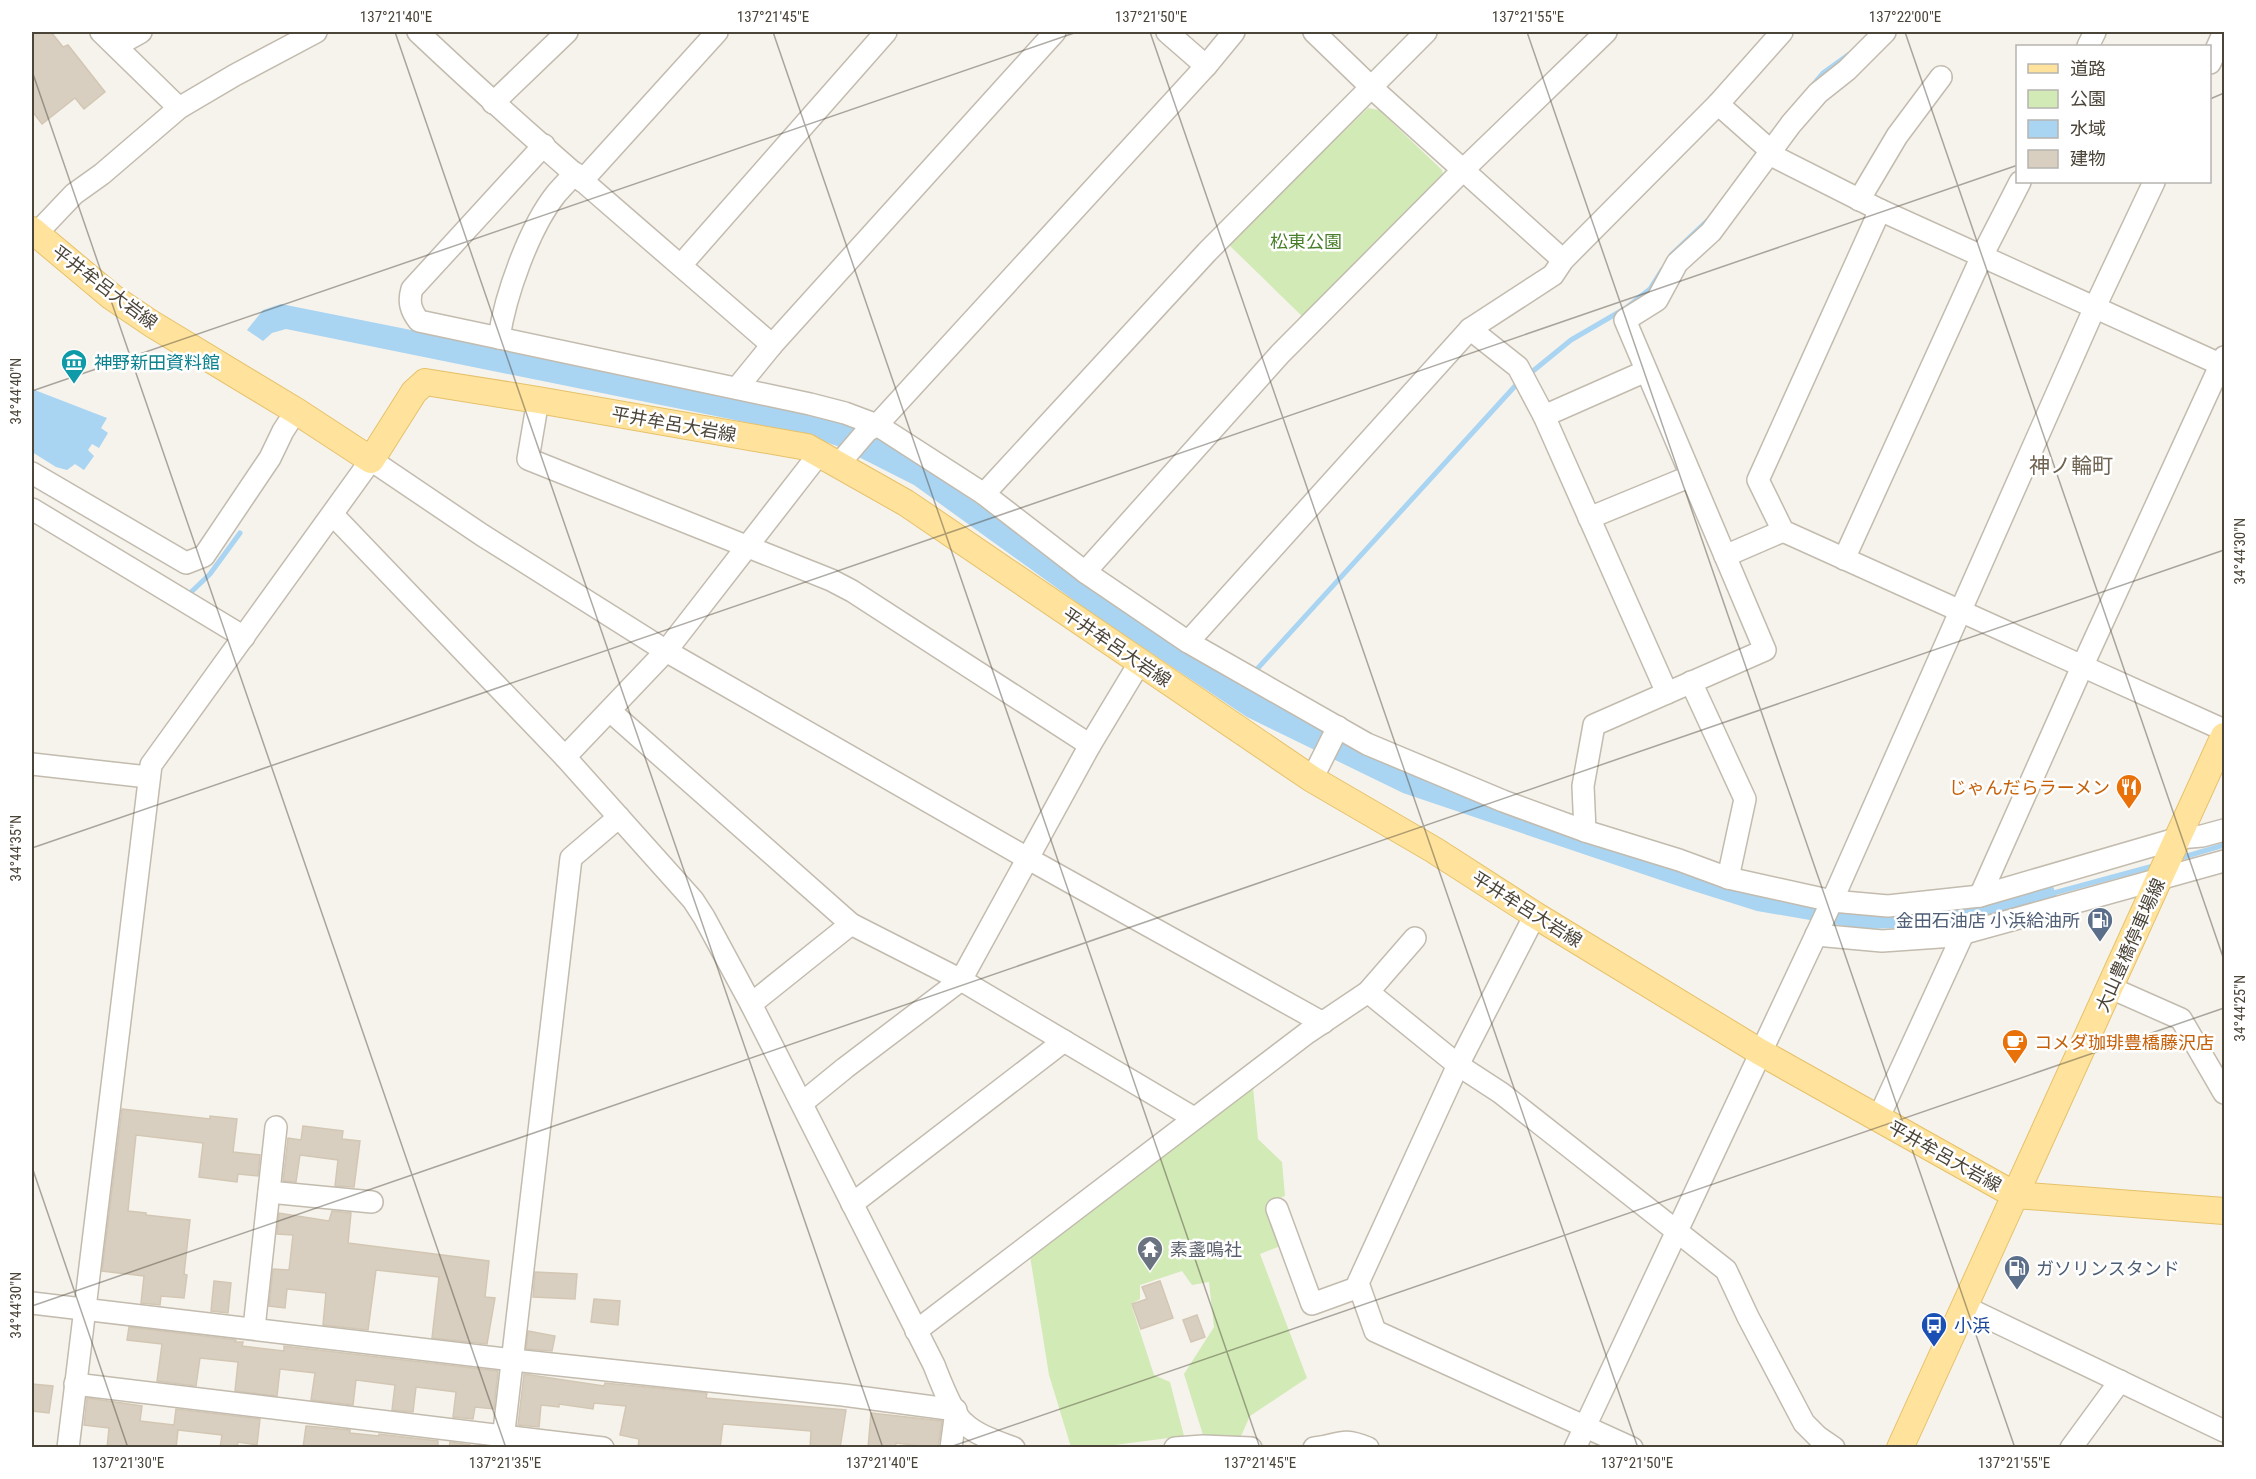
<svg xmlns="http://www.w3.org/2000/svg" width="2256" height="1479" font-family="'Roboto Condensed','Noto Sans JP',sans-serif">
<rect width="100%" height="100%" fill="#f6f3ec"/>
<g fill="#d2eab5">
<polygon points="1368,108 1379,110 1442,170 1443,177 1305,319 1228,244"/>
<polygon points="1253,1087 1258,1139 1282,1162 1285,1196 1268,1202 1283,1245 1260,1254 1307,1378 1250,1416 1241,1436 1203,1435 1184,1374 1214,1327 1209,1282 1192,1285 1182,1271 1140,1285 1140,1299 1131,1304 1154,1375 1170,1382 1184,1436 1099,1447 1071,1447 1049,1375 1026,1231 1037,1228"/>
</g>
<g fill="#a9d4f2">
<path d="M 281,304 L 577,363 L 828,416 L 880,439 L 904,453 L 1219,672 L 1736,890 C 1786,903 1852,918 1904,915 C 1955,912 2004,896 2052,883 L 2057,898 L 2024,907 L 1934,927 L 1862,929 L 1757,911 L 1684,888 L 1403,793 L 1247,717 L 1093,614 L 914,485 L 837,446 L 811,437 L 730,419 L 286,329 L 272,333 L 263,341 L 247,330 L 263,310 Z"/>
<polygon points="32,389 107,418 101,428 108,433 99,448 92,444 88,450 94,456 84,470 75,464 67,470 56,467 32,452"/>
</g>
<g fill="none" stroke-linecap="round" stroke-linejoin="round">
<g stroke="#a9d4f2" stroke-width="5">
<polyline points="1812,86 1823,73 1848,55"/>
<polyline points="1671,255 1708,220"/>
<polyline points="1533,371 1571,340 1626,308 1650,289 1662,270"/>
<polyline points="185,594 187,596 210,574 240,533"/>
<polyline points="1258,668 1516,385"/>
<polyline points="2177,859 2224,845"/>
<polyline points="2050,894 2157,865"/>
</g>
</g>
<g fill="#d8cfc1" stroke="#d3c7b4" stroke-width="1.5">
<polygon points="32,32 51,32 63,47 68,45 105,92 84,109 75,98 42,124 32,111"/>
<polygon points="122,1109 210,1119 210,1116 237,1119 233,1152 260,1155 258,1176 238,1174 237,1182 199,1177 203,1143 136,1135 128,1211 146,1213 146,1215 190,1220 184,1274 187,1275 184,1298 161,1296 160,1305 141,1303 144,1276 102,1271"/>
<polygon points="303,1126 343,1131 342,1139 360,1141 354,1187 335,1186 338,1160 300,1155 296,1182 283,1181 288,1138 301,1140"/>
<polygon points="332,1211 351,1213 348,1243 489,1261 485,1297 495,1298 487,1344 432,1338 439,1277 376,1270 368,1330 323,1325 326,1293 287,1289 285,1308 269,1306 273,1269 289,1270 293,1235 277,1234 279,1213 329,1221"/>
<polygon points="535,1272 577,1274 575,1299 533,1297"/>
<polygon points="214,1281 231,1283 228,1313 211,1311"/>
<polygon points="1160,1281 1173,1318 1141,1329 1132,1304 1147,1299 1142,1287"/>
<polygon points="594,1299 620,1301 618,1325 591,1322"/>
<polygon points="1197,1315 1205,1337 1191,1342 1183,1320"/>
<polygon points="129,1327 236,1340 235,1342 243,1342 242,1346 284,1351 284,1346 498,1371 494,1409 475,1407 473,1419 453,1417 456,1392 416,1387 413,1412 392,1410 395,1385 356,1380 353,1405 311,1400 315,1373 280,1369 277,1396 235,1391 238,1362 200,1358 196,1386 157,1381 162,1344 127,1340"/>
<polygon points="528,1331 555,1336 552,1351 526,1349"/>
<polygon points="524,1374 604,1386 605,1383 707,1393 706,1398 846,1410 840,1448 810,1448 811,1431 723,1424 720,1448 638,1448 639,1439 620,1435 626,1406 594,1403 593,1409 559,1404 559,1407 541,1405 539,1427 518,1425"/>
<polygon points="32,1384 53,1386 49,1413 32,1411"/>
<polygon points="87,1398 142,1406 140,1421 174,1425 176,1409 260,1419 257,1445 238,1442 237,1448 220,1448 222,1435 178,1430 176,1448 107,1448 109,1428 84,1425"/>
<polygon points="871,1413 942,1421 938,1448 896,1443 895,1448 868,1448"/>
<polygon points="306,1426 350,1430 350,1433 379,1436 379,1434 438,1441 438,1448 303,1448"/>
<polygon points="450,1442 470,1445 470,1448 449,1448"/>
</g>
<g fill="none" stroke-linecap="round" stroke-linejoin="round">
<g stroke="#c2bbae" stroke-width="24">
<g id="minor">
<polyline points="101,32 179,108"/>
<path d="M 418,32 C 532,140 653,241 772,345"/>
<polyline points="1167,32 1206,66"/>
<polyline points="1314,32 1372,88 1563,260"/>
<polyline points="116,46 141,32"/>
<polyline points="2088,46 2095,32"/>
<polyline points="2210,63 2224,32"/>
<polyline points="493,103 567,32"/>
<polyline points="1718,104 1771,151"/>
<path d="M 544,145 L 412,289 C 408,302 411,311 419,321 L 810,404 L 845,413 L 877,425 L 984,494 L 1085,572 L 1188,642 L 1367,744 L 1503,801 L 1585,831 L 1679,860 L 1728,878 L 1832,901 L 1888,906 L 1980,896 L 2179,838 L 2202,836 L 2224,830"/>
<polyline points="1769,154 1880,210 2224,366"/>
<polyline points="582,181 717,32"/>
<polyline points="1859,200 1897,136 1941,77"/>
<polyline points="1880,210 1758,480 1783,531 2224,730"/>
<polyline points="36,234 74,194 102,174 179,108 235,75 316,32"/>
<polyline points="681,265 886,32"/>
<polyline points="1470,329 1518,367 1544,416 1667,693"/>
<path d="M 499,338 C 505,296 529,228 556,194 C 562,187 569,180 575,173"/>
<polyline points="737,388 772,345 1055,32"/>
<polyline points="538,400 528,459 831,580 852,591 1090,745 961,980 845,1068 802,1103"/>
<polyline points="1544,416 1646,371"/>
<polyline points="838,465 867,431 877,425 1206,66 1234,32"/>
<polyline points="32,473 186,563 204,556 270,458 283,431 296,411"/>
<polyline points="984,494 1207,252 1426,32"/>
<polyline points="32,509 244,637"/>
<path d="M 333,515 L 565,757 L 693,900 L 704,917 L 751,1004 L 934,1365 C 940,1380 952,1413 964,1423 C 976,1435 998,1442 1014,1448"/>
<polyline points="1589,518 1691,476"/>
<polyline points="1725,556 1783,531"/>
<polyline points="1844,559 1982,256 2020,182"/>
<polyline points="1085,572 1280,354 1464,169 1606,32"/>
<polyline points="1188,642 1470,329 1553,275 1563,260 1718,104 1782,32"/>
<polyline points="1691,682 1745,799 1728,878"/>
<polyline points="610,711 851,924 961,980 1194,1118"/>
<polyline points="1090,745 1140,662"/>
<polyline points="565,757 666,651 819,454"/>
<polyline points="32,764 148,777"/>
<polyline points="1312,779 1338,727"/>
<polyline points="1585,831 1583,786 1594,725 1765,650 1625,320 1657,300 1677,263 1711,232 1791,124 1818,93 1847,70 1885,32"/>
<polyline points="1980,896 2082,667 2224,357"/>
<polyline points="1535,915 1458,1065 1358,1283 1375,1331 1632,1448"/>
<polyline points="1816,935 1882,941 1954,936 2224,861"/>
<polyline points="2111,988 2181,1019 2224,1093"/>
<polyline points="1368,992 1458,1065 1501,1093 1726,1270 1748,1317 1804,1423 1818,1437 1834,1448"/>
<polyline points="751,1004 851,924"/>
<polyline points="1878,1119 1963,934"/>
<polyline points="269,1192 372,1202"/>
<polyline points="852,1204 1064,1041"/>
<polyline points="1277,1209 1312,1304 1359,1287"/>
<polyline points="32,1303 513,1360 843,1395 956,1410 951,1448"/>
<polyline points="1965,1307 2224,1431"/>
<polyline points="254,1328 276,1127"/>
<polyline points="916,1331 1307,1033 1368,992 1415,938"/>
<polyline points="75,1384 603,1448"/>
<polyline points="68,1448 151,765 371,460 482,535 666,651 1027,858 1323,1023"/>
<polyline points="502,1448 571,858 619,817"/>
<polyline points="1175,1448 1203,1446 1251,1448"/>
<path d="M 1314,1448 C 1340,1446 1339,1436 1368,1448"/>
<polyline points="1575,1448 1832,901 2095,307 2154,182"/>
<polyline points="2071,1448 2120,1381"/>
</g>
</g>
<g stroke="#e6c16a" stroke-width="28">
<g id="major">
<polyline points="32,230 112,297 152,324 296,411 371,460 414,392 425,382 538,400 807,447 906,503 1312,779 1434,850 1535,915 1760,1052 2015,1195 2224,1211"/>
<polyline points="1900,1448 2224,736"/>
</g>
</g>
<use href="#minor" stroke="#fff" stroke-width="21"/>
<use href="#major" stroke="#ffe39c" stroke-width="26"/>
</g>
<path fill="none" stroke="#4b4439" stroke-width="1.5" stroke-opacity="0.45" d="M 395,32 L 883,1448M 773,32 L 1260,1448M 1150,32 L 1638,1448M 1527,32 L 2015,1448M 1905,32 L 2224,960M 32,71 L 506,1448M 2210,99 L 2224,93M 32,391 L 1077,32M 32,848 L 2018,165M 32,1167 L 128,1448M 32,1306 L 2224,550M 947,1448 L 2224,1008"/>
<defs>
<g id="museum-pin" transform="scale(1.35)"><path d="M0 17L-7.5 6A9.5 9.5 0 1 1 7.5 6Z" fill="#0f9aa8" stroke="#fff"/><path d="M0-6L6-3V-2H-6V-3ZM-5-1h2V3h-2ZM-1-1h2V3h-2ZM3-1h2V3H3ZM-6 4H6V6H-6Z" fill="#fff"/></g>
<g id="restaurant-pin" transform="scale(1.35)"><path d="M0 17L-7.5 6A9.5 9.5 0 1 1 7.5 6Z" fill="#e8710a" stroke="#fff"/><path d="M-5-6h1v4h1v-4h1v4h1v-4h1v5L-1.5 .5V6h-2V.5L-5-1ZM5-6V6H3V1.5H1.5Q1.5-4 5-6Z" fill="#fff"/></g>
<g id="fuel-pin" transform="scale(1.35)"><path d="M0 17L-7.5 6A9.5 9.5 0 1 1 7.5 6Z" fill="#5c6f8a" stroke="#fff"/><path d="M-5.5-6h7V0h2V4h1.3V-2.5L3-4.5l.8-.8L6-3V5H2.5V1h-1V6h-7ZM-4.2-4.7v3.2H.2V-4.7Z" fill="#fff"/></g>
<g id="cafe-pin" transform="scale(1.35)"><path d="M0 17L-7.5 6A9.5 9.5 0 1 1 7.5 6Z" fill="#e8710a" stroke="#fff"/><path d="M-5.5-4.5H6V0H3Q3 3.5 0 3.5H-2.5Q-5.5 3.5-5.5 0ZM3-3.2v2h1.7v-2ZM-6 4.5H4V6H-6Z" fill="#fff"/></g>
<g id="temple-pin" transform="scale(1.35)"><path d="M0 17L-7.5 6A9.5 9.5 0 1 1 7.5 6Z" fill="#6b7280" stroke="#fff"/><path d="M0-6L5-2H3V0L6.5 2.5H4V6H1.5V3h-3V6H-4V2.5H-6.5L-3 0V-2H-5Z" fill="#fff"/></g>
<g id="bus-pin" transform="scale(1.35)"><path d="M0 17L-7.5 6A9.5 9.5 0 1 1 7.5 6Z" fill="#1a4fb4" stroke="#fff"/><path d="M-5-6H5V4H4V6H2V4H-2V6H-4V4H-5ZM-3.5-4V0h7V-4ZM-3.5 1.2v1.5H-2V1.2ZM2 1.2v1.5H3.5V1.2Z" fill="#fff"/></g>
</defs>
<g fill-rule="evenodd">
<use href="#museum-pin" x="74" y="362"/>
<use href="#restaurant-pin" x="2129" y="787"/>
<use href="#fuel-pin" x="2100" y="920"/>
<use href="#cafe-pin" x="2015" y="1042"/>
<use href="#temple-pin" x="1150" y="1249"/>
<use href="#fuel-pin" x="2017" y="1268"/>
<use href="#bus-pin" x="1934" y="1325"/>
</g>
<g text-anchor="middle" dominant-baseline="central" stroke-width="5" stroke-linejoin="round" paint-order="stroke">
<g font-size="18" fill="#4a7f2a" stroke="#fff">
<text x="1306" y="241">松東公園</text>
</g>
<g font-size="18" fill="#4b4439" stroke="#fff">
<text transform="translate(105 287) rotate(37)">平井牟呂大岩線</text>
<text transform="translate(674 424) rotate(10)">平井牟呂大岩線</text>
<text transform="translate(1117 647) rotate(34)">平井牟呂大岩線</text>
<text transform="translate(1527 909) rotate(32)">平井牟呂大岩線</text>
<text transform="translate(2130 945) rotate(-66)">大山豊橋停車場線</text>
<text transform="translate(1945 1156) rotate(29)">平井牟呂大岩線</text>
</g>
<g font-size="18" fill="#0d838f" stroke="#fff" text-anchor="start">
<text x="94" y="362">神野新田資料館</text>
</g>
<g font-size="18" fill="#c56008" stroke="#fff" text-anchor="end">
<text x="2110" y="787">じゃんだらラーメン</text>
<text x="2034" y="1042" text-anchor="start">コメダ珈琲豊橋藤沢店</text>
</g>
<g font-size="18" fill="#4e5e75" stroke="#fff" text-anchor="end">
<text x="2080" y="920">金田石油店 小浜給油所</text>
<text x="2036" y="1268" text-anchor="start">ガソリンスタンド</text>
</g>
<g font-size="18" fill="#5b616d" stroke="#fff" text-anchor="start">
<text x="1170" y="1249">素盞鳴社</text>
</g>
<g font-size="18" fill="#164399" stroke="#fff" text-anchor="start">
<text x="1954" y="1325">小浜</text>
</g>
<g font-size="21" fill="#6e6250" stroke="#fff">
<text x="2071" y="466">神ノ輪町</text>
</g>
</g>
<rect width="2256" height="1479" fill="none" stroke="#ffffff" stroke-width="66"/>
<rect x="2016" y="45" width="195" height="138" fill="#ffffff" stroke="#b7b4b0" stroke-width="1.5"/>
<rect x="2028" y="64" width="30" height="9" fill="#ffe39c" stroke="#b7b4b0" stroke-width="1.5"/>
<text x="2070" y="75" font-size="18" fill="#4b4439">道路</text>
<rect x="2028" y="90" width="30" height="18" fill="#d2eab5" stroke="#b7b4b0" stroke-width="1.5"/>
<text x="2070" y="105" font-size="18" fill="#4b4439">公園</text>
<rect x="2028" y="120" width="30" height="18" fill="#a9d4f2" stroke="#b7b4b0" stroke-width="1.5"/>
<text x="2070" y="135" font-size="18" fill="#4b4439">水域</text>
<rect x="2028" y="150" width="30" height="18" fill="#d8cfc1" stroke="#b7b4b0" stroke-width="1.5"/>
<text x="2070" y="165" font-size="18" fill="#4b4439">建物</text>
<rect x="33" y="33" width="2190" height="1413" fill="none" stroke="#4b4439" stroke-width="2"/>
<g font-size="15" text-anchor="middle" fill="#4b4439">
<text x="396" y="22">137°21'40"E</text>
<text x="773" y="22">137°21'45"E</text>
<text x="1151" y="22">137°21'50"E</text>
<text x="1528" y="22">137°21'55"E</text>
<text x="1905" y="22">137°22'00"E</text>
<text transform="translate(16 391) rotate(-90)" y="5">34°44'40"N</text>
<text transform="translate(2240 551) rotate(-90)" y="5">34°44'30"N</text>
<text transform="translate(16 848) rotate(-90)" y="5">34°44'35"N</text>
<text transform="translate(2240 1008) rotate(-90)" y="5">34°44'25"N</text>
<text transform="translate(16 1305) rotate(-90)" y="5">34°44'30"N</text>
<text x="128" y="1468">137°21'30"E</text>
<text x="505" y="1468">137°21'35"E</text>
<text x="882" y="1468">137°21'40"E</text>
<text x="1260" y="1468">137°21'45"E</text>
<text x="1637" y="1468">137°21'50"E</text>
<text x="2014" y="1468">137°21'55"E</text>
</g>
</svg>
